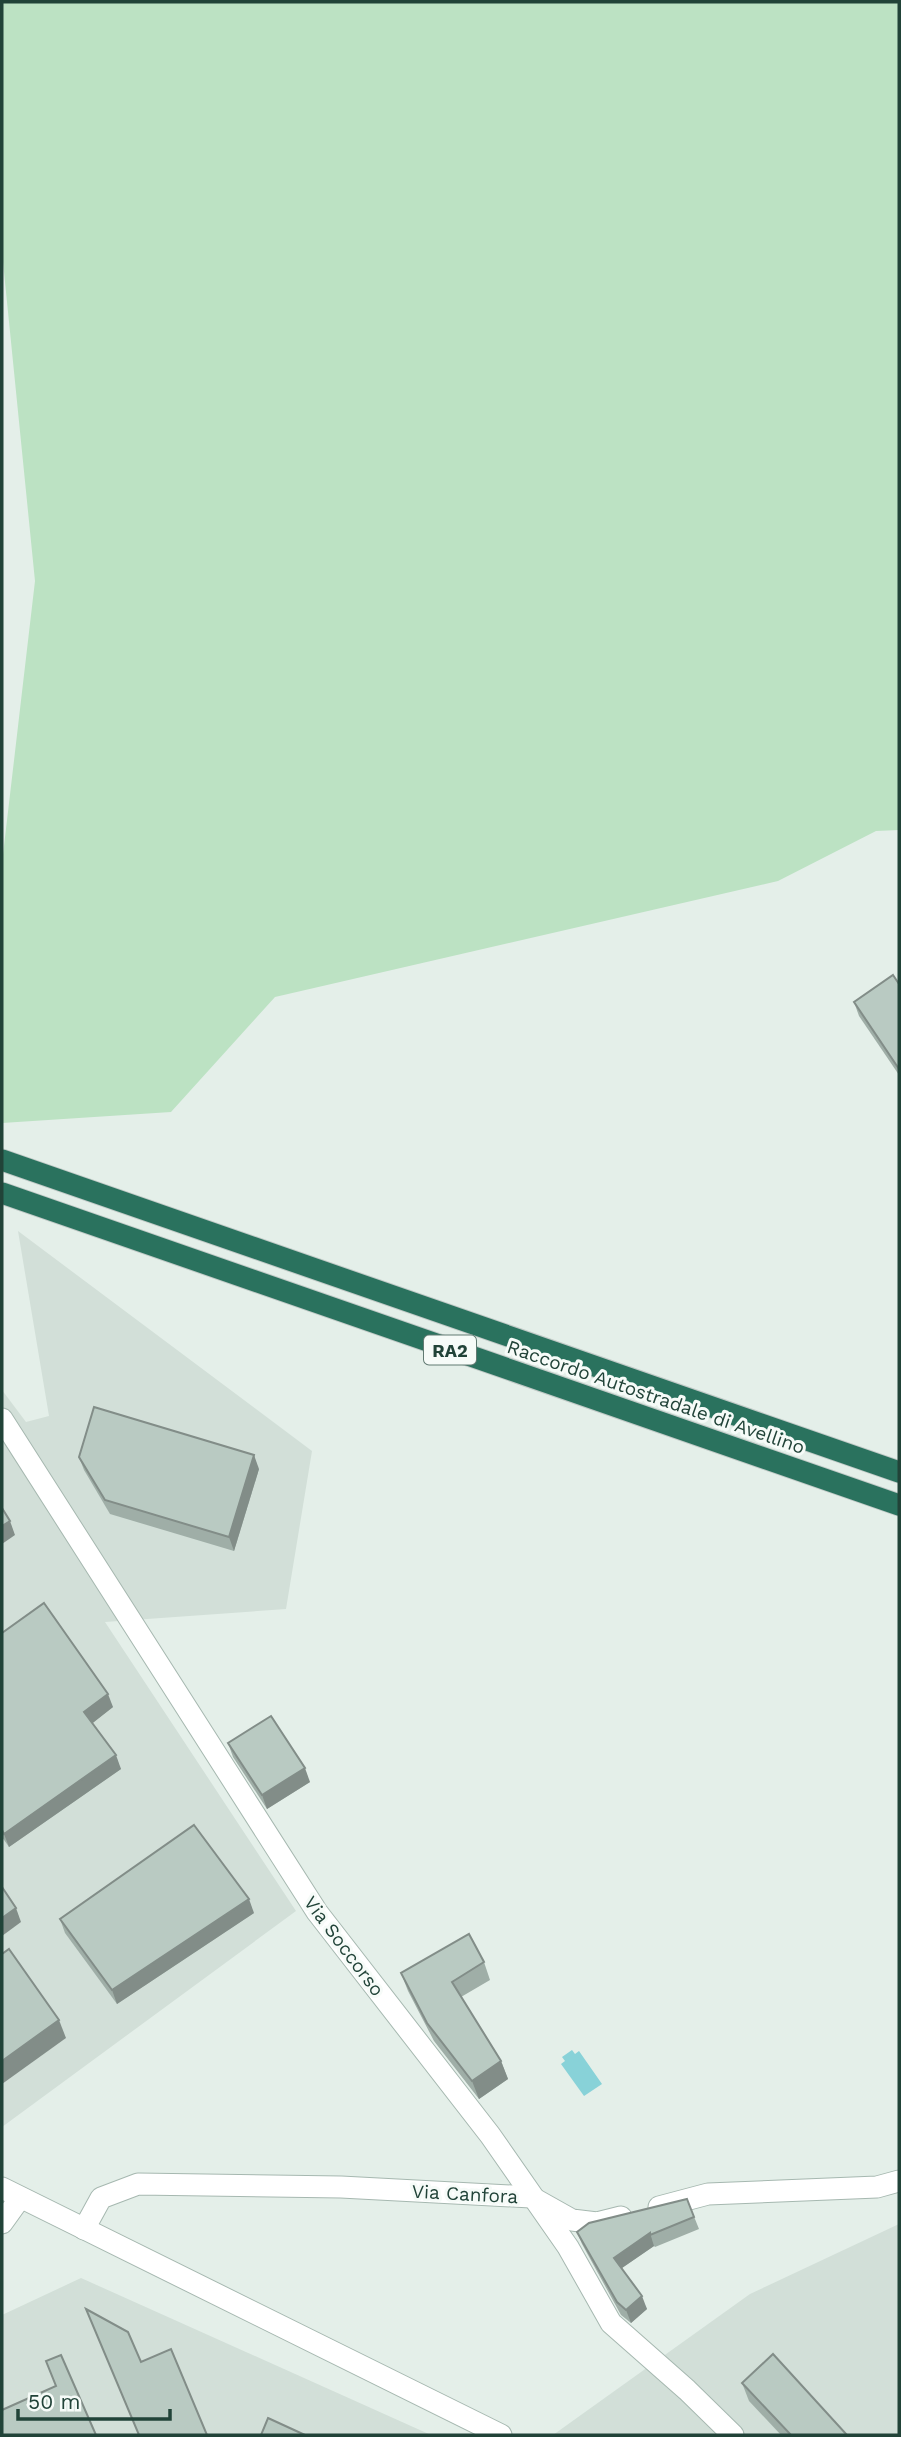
<svg xmlns="http://www.w3.org/2000/svg" width="901" height="2437" font-family="'Work Sans',sans-serif">
<rect width="100%" height="100%" fill="#e4efe9"/>
<g fill="#d2dfd8">
<polygon points="18,1231 312,1451 286,1609 105,1622 296,1911 2,2127 2,1390 26,1422 49,1416"/>
<polygon points="899,2224 899,2435 553,2435 750,2294"/>
<polygon points="81,2278 431,2435 2,2435 2,2315"/>
</g>
<polygon fill="#bce2c3" points="2,2 899,2 899,830 876,831 778,881 275,997 171,1112 2,1123 2,863 35,581 2,252"/>
<polygon fill="#88d2d8" points="572,2050 575,2054 579,2051 602,2084 584,2096 561,2064 565,2061 562,2057"/>
<g fill="none" stroke-linecap="round" stroke-linejoin="round">
<g stroke="#a6b8b0" stroke-width="23">
<g id="minor">
<polyline points="2,1419 317,1912 490,2135 568,2247 611,2323 687,2390 733,2435"/>
<polyline points="659,2207 708,2194 877,2187 899,2181"/>
<polyline points="2,2223 20,2198"/>
<polyline points="84,2229 101,2198 138,2184 341,2187 531,2197 572,2220 597,2223 621,2217"/>
</g>
</g>
<g stroke="#a6b8b0" stroke-width="23">
<polyline id="tertiary" points="2,2188 501,2435"/>
</g>
<g stroke="#c1cac7" stroke-width="23">
<g id="motorway">
<polyline points="2,1160 899,1472"/>
<polyline points="2,1193 899,1505"/>
</g>
</g>
<use href="#minor" stroke="#fff" stroke-width="21"/>
<use href="#tertiary" stroke="#fff" stroke-width="21"/>
<use href="#motorway" stroke="#2a725e" stroke-width="21"/>
</g>
<g fill="#9faea7">
<polygon points="899,984 899,1075 859,1016 854,1002"/>
<polygon points="79,1457 259,1469 234,1551 110,1514 84,1470"/>
<polygon points="2,1633 113,1707 92,1723 121,1769 9,1847 2,1837"/>
<polygon points="228,1743 310,1782 267,1809 233,1757"/>
<polygon points="254,1913 117,2004 65,1933 60,1919"/>
<polygon points="484,1962 490,1980 461,1997 501,2061 508,2079 479,2099 434,2041 408,1991 401,1973"/>
<polygon points="687,2199 699,2229 655,2247 654,2246 622,2268 647,2309 631,2323 621,2315 582,2244 577,2232"/>
<polygon points="86,2309 141,2362 207,2435 139,2435"/>
<polygon points="742,2383 847,2435 781,2435 749,2401"/>
</g>
<g fill="#828d88">
<polygon points="254,1455 259,1469 234,1551 229,1537"/>
<polygon points="10,1521 15,1535 2,1544 2,1526"/>
<polygon points="108,1694 113,1707 89,1726 84,1712"/>
<polygon points="116,1755 121,1769 9,1847 4,1834"/>
<polygon points="305,1768 310,1782 267,1809 262,1795"/>
<polygon points="249,1899 254,1913 117,2004 112,1990"/>
<polygon points="16,1908 21,1922 2,1936 2,1918"/>
<polygon points="59,2020 66,2038 2,2084 2,2061"/>
<polygon points="501,2061 508,2079 479,2099 472,2081"/>
<polygon points="650,2233 654,2246 619,2270 614,2258"/>
<polygon points="642,2296 647,2309 631,2323 626,2310"/>
</g>
<g fill="#b9cac2" stroke="#828d88" stroke-width="2">
<polygon points="893,975 899,984 899,1069 854,1002"/>
<polygon points="94,1407 254,1455 229,1537 105,1500 79,1457"/>
<polygon points="2,1508 10,1521 2,1526"/>
<polygon points="44,1603 108,1694 84,1712 116,1755 4,1834 2,1830 2,1633"/>
<polygon points="271,1716 305,1768 262,1795 228,1743"/>
<polygon points="194,1825 249,1899 112,1990 60,1919"/>
<polygon points="2,1887 16,1908 2,1918"/>
<polygon points="469,1934 484,1962 452,1982 501,2061 472,2081 427,2023 401,1973"/>
<polygon points="9,1949 59,2020 2,2061 2,1954"/>
<polygon points="687,2199 694,2217 650,2235 650,2233 614,2258 642,2296 626,2310 617,2302 577,2232 589,2223"/>
<polygon points="86,2309 128,2332 141,2362 171,2349 207,2435 139,2435"/>
<polygon points="773,2354 847,2435 791,2435 742,2383"/>
<polygon points="61,2355 96,2435 2,2435 2,2410 56,2386 46,2361"/>
<polygon points="268,2418 305,2435 261,2435"/>
</g>
<g text-anchor="middle" dominant-baseline="central" stroke-width="6" stroke-linejoin="round" paint-order="stroke">
<rect fill="#f6fbf8" stroke="#617a72" stroke-width="2" x="424" y="1335.5" width="52" height="29" rx="5"/>
<g font-size="18" font-weight="bold" fill="#214338">
<text x="450" y="1350">RA2</text>
</g>
<g font-size="19" fill="#214338" stroke="#f6fbf8">
<text transform="translate(656 1397) rotate(19)">Raccordo Autostradale di Avellino</text>
<text transform="translate(344 1946) rotate(53)">Via Soccorso</text>
<text transform="translate(465 2194) rotate(3)">Via Canfora</text>
</g>
</g>
<rect width="901" height="2437" fill="none" stroke="#214338" stroke-width="7"/>
<path d="M18 2409v10h152v-10" fill="none" stroke="#214338" stroke-width="3.5"/>
<text x="28" y="2409" font-size="21" fill="#214338" stroke="#f6fbf8" stroke-width="5" paint-order="stroke">50 m</text>
</svg>
